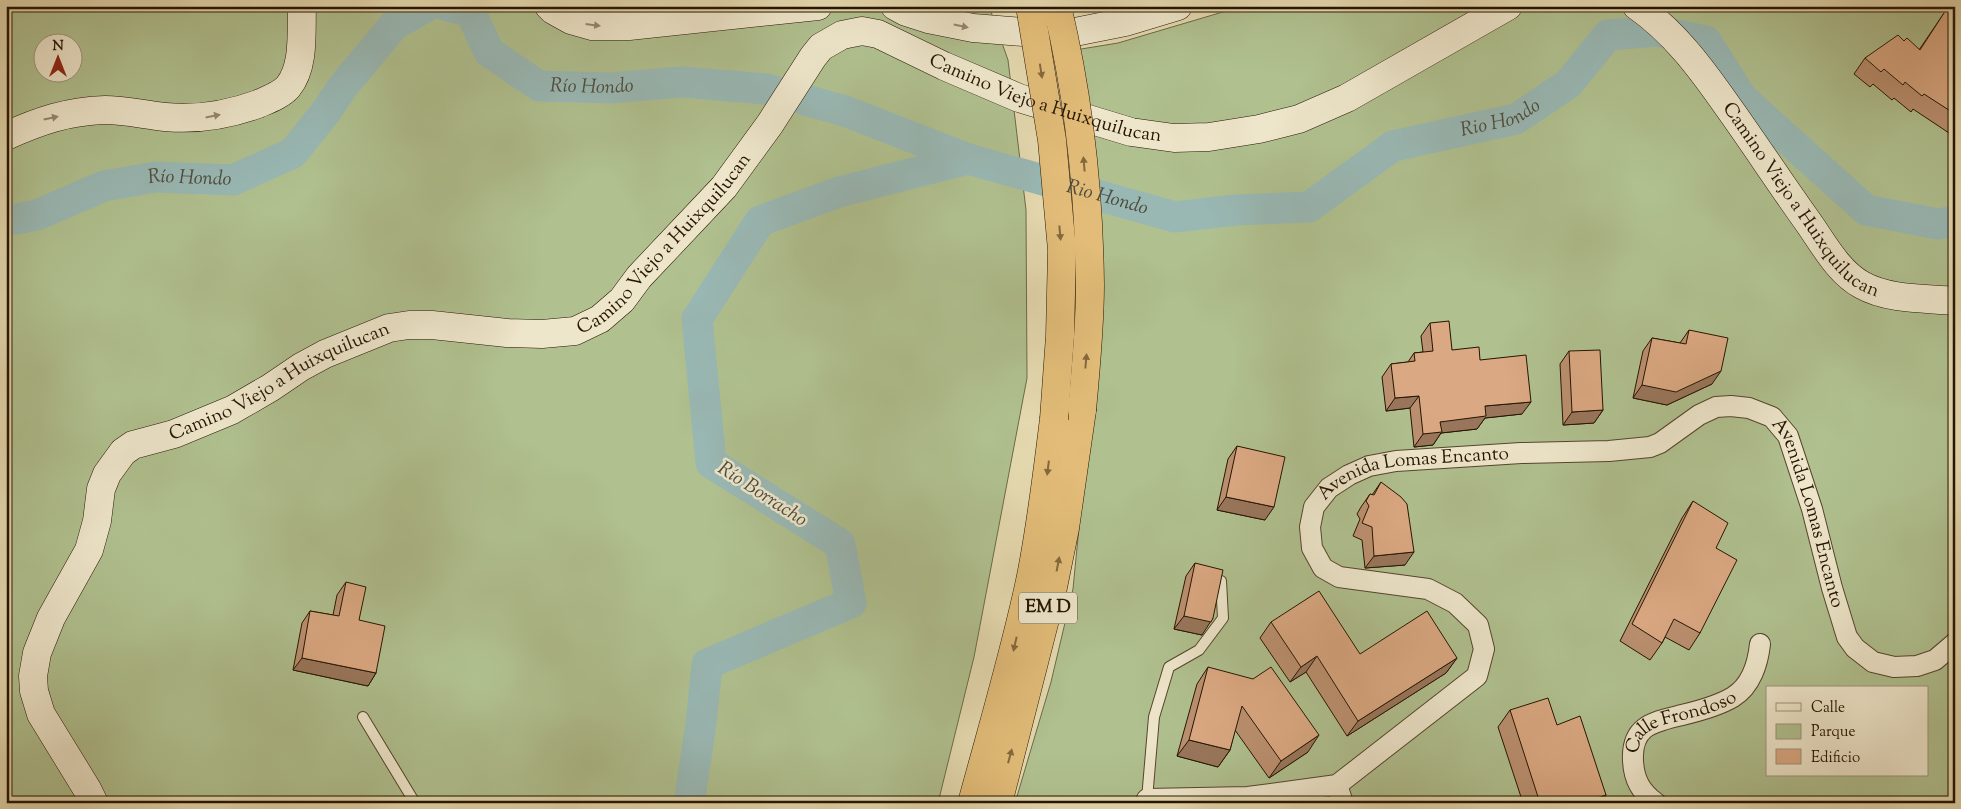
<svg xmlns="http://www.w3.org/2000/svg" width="1961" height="809" font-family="'Sorts Mill Goudy',serif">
<rect width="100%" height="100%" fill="#e5d9af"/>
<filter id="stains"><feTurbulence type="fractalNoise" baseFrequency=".004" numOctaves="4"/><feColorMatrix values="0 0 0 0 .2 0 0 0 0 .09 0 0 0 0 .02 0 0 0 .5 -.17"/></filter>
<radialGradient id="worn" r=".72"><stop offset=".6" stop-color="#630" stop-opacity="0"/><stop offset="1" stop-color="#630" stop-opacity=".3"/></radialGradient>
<g fill="#b0c08f" stroke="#6a6a48" fill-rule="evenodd">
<path d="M 6,6 L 989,6 L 1008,60 L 1026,210 L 1027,378 L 974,657 L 938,803 L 6,803 ZM 42,42 L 72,42 L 72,72 L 42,72 Z"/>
<path d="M 1243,6 L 1955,6 L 1955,803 L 1015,803 L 1051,682 L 1073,589 L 1084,476 L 1075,50 L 1118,43 ZM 1767,688 L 1927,688 L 1927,775 L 1767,775 Z"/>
</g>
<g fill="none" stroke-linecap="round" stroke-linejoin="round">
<g stroke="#99b8b4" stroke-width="31">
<path id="s1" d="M 447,6 L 470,11 L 489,52 L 539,86 L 610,88 L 683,82 L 766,89 L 774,91"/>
<path id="s2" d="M 805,100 L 845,111 L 968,159 L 1175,217 L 1236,210 L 1309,207 L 1393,146 L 1516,119 L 1568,84 L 1608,35 L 1657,31 L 1706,41 L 1742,98 L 1866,210 L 1938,224 L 1955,221"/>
<path id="s3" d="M 6,221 L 37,215 L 104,186 L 156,177 L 233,180 L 293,153 L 325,113 L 344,85 L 394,25 L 427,6"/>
<polyline points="689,803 701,724 707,664 851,603 840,544 711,463 697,319 760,221 839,192 968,159"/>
</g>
<g stroke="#55452c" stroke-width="12">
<g id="service">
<polyline points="363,717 415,803"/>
<polyline points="1147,799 1154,717 1169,667 1199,650 1223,618 1221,581"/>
</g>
</g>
<g stroke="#55452c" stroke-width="22">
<g id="minor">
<polyline points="1337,785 1343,803"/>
<path id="s4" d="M 1146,803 L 1147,799 L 1248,797 L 1337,785 L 1477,676 L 1484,649 L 1478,625 L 1455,603 L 1428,589 L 1339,577 L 1323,568 L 1312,548 L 1310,527 L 1314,507 L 1329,488 L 1349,475 L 1369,466 L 1396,461 L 1521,453 L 1609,451 L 1650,447 L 1660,443 L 1699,415 L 1716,407 L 1731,406 L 1749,408 L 1772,417 L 1788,436 L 1812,509 L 1832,588 L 1847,637 L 1855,648 L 1873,662 L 1894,667 L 1917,666 L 1935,660 L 1955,643"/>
<path id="s5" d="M 1656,803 C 1641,792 1634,780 1633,761 C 1631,725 1654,722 1682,715 C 1699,711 1718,706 1733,697 C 1751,686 1758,663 1760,644"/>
</g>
</g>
<g stroke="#251401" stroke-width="29">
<g id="secondary">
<polyline points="549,6 553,10 571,20 592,26 629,26 818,6"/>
<polyline points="895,6 906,12 928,19 973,28 1060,35 1125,22 1178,6"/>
<path id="s6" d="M 1637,6 C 1674,32 1700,67 1726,104 C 1754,143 1780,183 1808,222 C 1823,243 1838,272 1862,285 C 1889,300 1925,298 1955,301"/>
<path d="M 6,136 C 39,121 68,111 105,110 C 125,110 145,115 165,117 C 197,120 228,115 258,104 C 267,100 281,95 288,87 C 305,66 301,32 302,6"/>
<path id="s7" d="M 94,803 L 87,789 L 41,714 L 34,691 L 33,676 L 37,653 L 51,618 L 89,550 L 97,521 L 101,489 L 107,474 L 123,452 L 133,445 L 174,434 L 232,410 L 270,388 L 301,367 L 325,354 L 389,328 L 409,325 L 432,325 L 507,333 L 542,334 L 575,331 L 600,319 L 622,300 L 639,277 L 724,187 L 770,124 L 813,57 L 821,47 L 842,35 L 862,31 L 878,34 L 944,66 L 1019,98 L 1131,132 L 1174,138 L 1209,137 L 1259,129 L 1299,119 L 1347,98 L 1508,6"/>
</g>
</g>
<g stroke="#251401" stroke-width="29">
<g id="motorway">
<path d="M 972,803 C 992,729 1014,656 1030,581 C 1041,528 1047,474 1054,419"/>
<polyline points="998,803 1052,592 1065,528 1082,410"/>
</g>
</g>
<use href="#service" stroke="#eee6cb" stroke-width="10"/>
<use href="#minor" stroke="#eee6cb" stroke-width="20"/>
<use href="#secondary" stroke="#eee6cb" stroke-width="28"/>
<use href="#motorway" stroke="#e2bc78" stroke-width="28"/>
<g stroke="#251401" stroke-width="29" stroke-linecap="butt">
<g id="motorway-bridge">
<polyline points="1030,6 1052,140 1062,250 1060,336 1054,419"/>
<path d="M 1057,6 C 1079,98 1089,191 1090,285 C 1090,326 1086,368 1082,410"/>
</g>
</g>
<use href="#motorway-bridge" stroke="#e2bc78" stroke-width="28"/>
</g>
<g fill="#bb9070" stroke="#251401">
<polygon points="1946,10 1955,16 1955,137 1913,109 1911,112 1894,98 1892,100 1873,84 1870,87 1854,74 1865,58 1904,41 1919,50"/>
<polygon points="1430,323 1452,350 1480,360 1522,414 1485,418 1477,429 1441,433 1433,445 1414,447 1410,408 1386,411 1382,377 1391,364 1408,362 1414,353 1423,352 1421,336"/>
<polygon points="1689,330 1712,384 1667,405 1633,398 1643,351 1652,338 1680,343"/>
<polygon points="1569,351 1603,410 1594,423 1563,425 1560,364"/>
<polygon points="1237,446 1265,520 1217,510 1228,459"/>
<polygon points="1381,482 1405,565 1365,568 1362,540 1353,536 1360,519 1357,514 1361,507 1370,494 1372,495"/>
<polygon points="1693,501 1716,548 1700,633 1689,650 1665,637 1662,643 1650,660 1620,641 1682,518"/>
<polygon points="1195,563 1202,635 1174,629 1186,576"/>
<polygon points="346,582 376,673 368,686 293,670 302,623 310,611 333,615 337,595"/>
<polygon points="1271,622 1360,654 1457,658 1446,673 1347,736 1306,672 1290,682 1260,638"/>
<polygon points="1208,667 1308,752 1269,778 1235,730 1230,750 1218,767 1177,756 1197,684"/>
<polygon points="1510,710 1557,725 1606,795 1600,803 1523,803 1498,727"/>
</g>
<g fill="#99765b" stroke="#251401">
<polygon points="1721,371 1712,384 1667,405 1633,398 1642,385"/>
<polygon points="1419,396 1410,408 1386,411 1395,398"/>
<polygon points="1531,402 1522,414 1485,418 1477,429 1441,433 1433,445 1414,447 1423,434 1440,422 1485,406"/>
<polygon points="1603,410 1594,423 1563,425 1572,412"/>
<polygon points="1226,497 1274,507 1265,520 1217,510"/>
<polygon points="1414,552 1405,565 1365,568 1374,556"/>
<polygon points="1184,616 1213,618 1202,635 1174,629"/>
<polygon points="1317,656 1306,672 1290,682 1301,667"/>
<polygon points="302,658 376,673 368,686 293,670"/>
<polygon points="1457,658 1446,673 1347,736 1358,721"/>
<polygon points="1319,735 1308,752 1269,778 1281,761"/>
<polygon points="1189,740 1230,750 1218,767 1177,756"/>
<polygon points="1606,795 1600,803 1583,803"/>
</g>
<g fill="#daa882" stroke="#251401">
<polygon points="1946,10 1955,16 1955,114 1924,94 1922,96 1905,82 1903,85 1884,69 1881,72 1865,58 1898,35 1904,41 1907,38 1920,50"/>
<polygon points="1449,321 1452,350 1479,347 1480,360 1526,355 1531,402 1485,406 1486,416 1440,422 1442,432 1423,434 1419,396 1395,398 1391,364 1415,361 1414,353 1433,351 1430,323"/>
<polygon points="1689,330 1728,338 1721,371 1676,392 1642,385 1652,338 1686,344"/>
<polygon points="1600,350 1603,410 1572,412 1569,351"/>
<polygon points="1237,446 1285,457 1274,507 1226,497"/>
<polygon points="1381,482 1401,497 1407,504 1414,552 1374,556 1372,527 1362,523 1369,506 1366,501 1370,494 1374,495"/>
<polygon points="1693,501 1728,523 1716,548 1737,560 1700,633 1674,619 1662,643 1632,624"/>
<polygon points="1195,563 1223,570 1213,618 1211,622 1184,616"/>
<polygon points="346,582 366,587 359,620 385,626 376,673 302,658 310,611 339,616"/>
<polygon points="1319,591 1360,654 1427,611 1457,658 1358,721 1317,656 1301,667 1271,622"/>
<polygon points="1208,667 1253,679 1271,667 1319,735 1281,761 1242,706 1230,750 1189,740"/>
<polygon points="1548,698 1557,725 1580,716 1606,795 1583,803 1540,803 1510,710"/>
<polygon points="1252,799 1252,803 1231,803"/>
</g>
<defs><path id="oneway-solid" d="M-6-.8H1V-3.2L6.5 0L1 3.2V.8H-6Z" transform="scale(1.25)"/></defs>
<g fill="#948870">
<use href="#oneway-solid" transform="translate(593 25) rotate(7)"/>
<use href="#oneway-solid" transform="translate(961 26) rotate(12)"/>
<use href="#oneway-solid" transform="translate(213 116) rotate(-11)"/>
<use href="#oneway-solid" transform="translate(51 118) rotate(-12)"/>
</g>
<g fill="#84683c">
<use href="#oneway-solid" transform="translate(1041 71) rotate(81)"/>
<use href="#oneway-solid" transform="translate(1084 164) rotate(-95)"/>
<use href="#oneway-solid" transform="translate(1060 233) rotate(85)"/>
<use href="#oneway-solid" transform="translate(1086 361) rotate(-85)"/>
<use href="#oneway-solid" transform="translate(1048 468) rotate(97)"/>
<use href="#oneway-solid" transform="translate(1058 564) rotate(-79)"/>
<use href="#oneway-solid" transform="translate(1015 644) rotate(103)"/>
<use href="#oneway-solid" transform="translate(1010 756) rotate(-75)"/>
</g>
<g text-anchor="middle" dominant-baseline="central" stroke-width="5" stroke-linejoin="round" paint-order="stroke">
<rect fill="#eee6cb" stroke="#61533e" stroke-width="1" x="1019" y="592.5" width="58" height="31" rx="4"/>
<g font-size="18" font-weight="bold" fill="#251401">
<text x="1048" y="608">EM D</text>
</g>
<g font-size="19" fill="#251401" stroke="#eee6cb">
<text stroke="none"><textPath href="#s7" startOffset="1490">Camino Viejo a Huixquilucan</textPath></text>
<text stroke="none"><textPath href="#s6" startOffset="256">Camino Viejo a Huixquilucan</textPath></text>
<text stroke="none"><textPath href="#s7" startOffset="995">Camino Viejo a Huixquilucan</textPath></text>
<text stroke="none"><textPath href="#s7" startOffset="560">Camino Viejo a Huixquilucan</textPath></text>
<text stroke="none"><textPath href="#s4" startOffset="771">Avenida Lomas Encanto</textPath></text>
<text stroke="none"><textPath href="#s4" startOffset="1251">Avenida Lomas Encanto</textPath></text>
<text stroke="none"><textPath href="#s5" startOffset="120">Calle Frondoso</textPath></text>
</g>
<g font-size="20" font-style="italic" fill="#4e4d40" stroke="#eee6cb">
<text stroke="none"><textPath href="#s1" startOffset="182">Río Hondo</textPath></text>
<text stroke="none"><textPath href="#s2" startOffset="738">Rio Hondo</textPath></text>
<text stroke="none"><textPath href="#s3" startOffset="191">Río Hondo</textPath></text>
<text stroke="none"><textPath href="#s2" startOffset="318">Rio Hondo</textPath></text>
<text transform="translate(762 495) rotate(33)">Río Borracho</text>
</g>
</g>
<rect width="1961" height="809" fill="none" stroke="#e5d9af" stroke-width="25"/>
<rect x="8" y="8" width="1946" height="794" fill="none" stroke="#251401" stroke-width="2.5"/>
<rect x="12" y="12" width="1936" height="784" fill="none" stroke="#251401"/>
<rect x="1766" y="686" width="162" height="90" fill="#eee6cb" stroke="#9e927a"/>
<rect x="1776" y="703" width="25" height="8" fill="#eee6cb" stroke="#9e927a"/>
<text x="1811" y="712" font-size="15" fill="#251401">Calle</text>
<rect x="1776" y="724" width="25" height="15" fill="#b0c08f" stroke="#9e927a"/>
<text x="1811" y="736" font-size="15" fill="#251401">Parque</text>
<rect x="1776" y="749" width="25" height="15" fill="#daa882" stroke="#9e927a"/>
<text x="1811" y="762" font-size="15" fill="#251401">Edificio</text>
<g transform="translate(58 58)"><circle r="24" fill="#eee6cb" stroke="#9e927a"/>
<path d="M0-4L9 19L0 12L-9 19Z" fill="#8f2418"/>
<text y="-8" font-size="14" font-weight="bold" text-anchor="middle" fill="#251401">N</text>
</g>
<rect width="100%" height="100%" filter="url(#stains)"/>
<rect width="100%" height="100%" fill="url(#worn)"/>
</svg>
